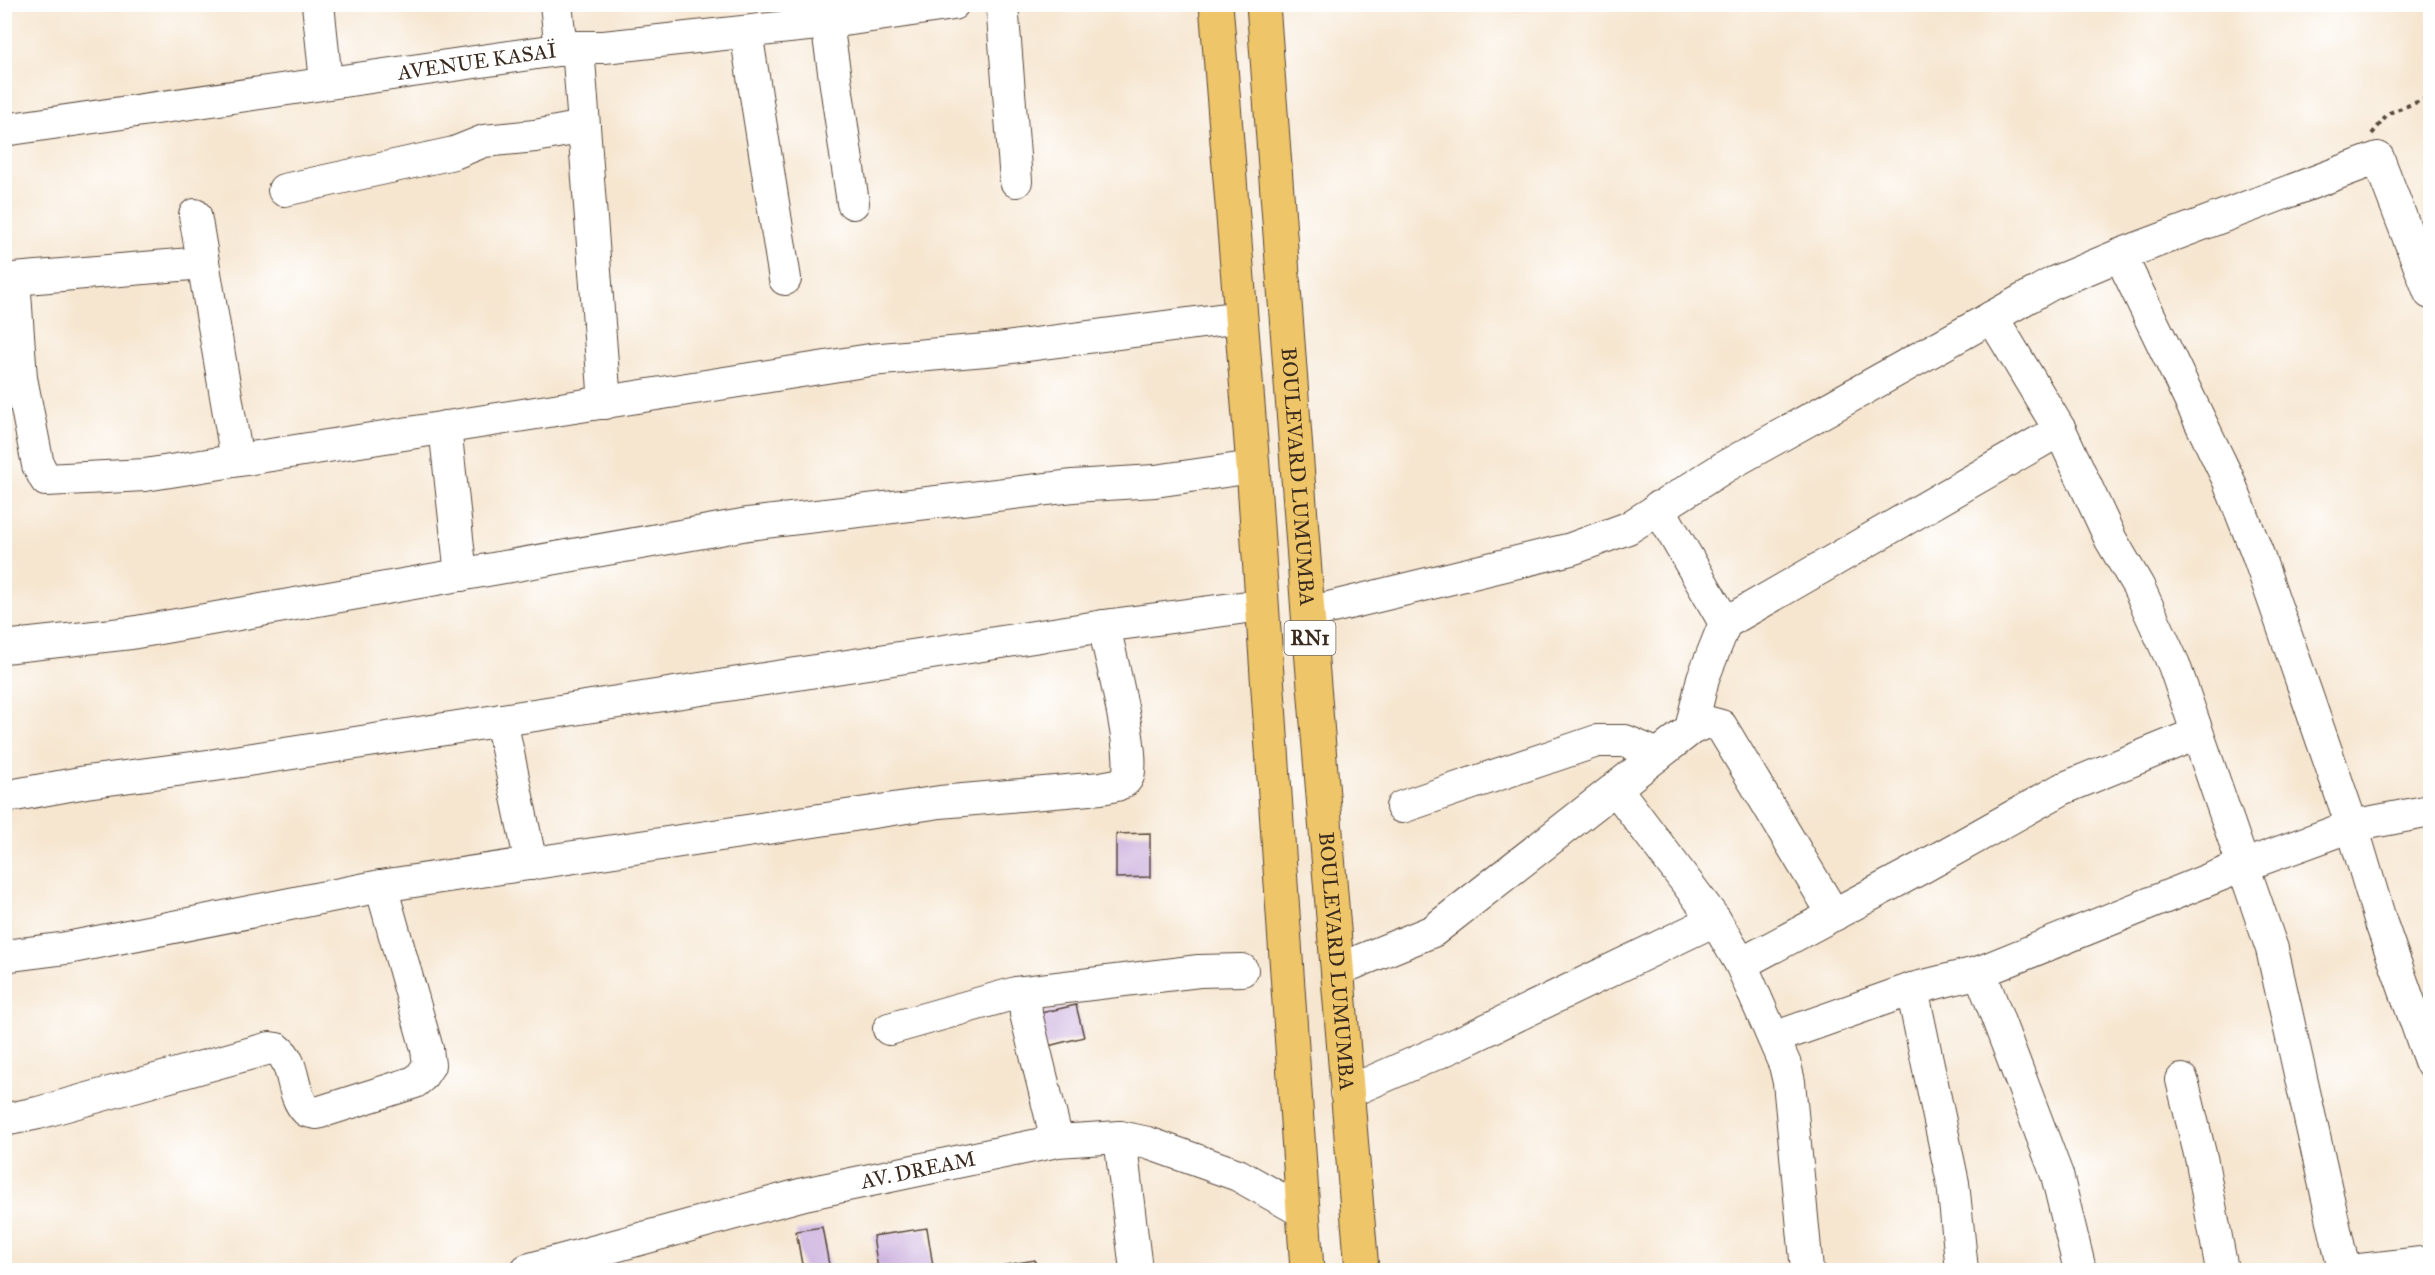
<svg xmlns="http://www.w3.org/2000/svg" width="2435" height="1275" font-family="'IM FELL Great Primer',serif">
<rect width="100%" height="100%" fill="#fff"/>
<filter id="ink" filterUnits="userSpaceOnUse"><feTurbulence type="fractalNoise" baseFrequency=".0167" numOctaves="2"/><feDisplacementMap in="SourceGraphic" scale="12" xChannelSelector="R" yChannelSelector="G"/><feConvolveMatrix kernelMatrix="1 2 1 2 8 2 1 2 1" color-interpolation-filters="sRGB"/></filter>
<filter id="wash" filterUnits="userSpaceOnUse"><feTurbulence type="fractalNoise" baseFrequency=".008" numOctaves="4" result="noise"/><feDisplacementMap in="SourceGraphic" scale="24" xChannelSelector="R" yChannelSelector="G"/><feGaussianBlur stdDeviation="1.35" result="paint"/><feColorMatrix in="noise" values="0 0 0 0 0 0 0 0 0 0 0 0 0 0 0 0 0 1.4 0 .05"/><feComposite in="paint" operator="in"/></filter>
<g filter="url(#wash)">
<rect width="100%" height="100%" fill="#f6e6d0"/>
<g id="blocks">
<g fill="#ccb1de">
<polygon points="1150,833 1150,877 1116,878 1116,834"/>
<polygon points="1076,1005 1084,1037 1040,1048 1032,1015"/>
<polygon points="822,1227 830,1270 803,1270 796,1231"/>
<polygon points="927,1228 933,1266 905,1270 878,1270 873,1236"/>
<polygon points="1035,1260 1036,1270 1006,1270 1005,1265"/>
</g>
</g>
</g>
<g filter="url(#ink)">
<use href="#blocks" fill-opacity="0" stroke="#574639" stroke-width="1.5"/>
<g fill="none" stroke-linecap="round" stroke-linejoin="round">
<g stroke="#574639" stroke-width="34">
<g id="minor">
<polyline points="318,4 326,82"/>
<polyline points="556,4 561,50"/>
<polyline points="1002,4 1016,181"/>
<polyline points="827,23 853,203"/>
<polyline points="746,32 785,279"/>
<polyline points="578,47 605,403"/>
<path id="s1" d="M 4,130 L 578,47 L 604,47 L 817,24 L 953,4"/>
<polyline points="284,190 454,153 484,141 535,136 584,127"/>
<polyline points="195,215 237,460"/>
<polyline points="2120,255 2228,479 2258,555 2352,826 2381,923 2430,1061"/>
<polyline points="203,263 14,279 21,378 38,465 46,480 145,475 870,360 997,349 1241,317"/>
<polyline points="1992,317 2060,430 2111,540 2138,586 2174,665 2272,949 2344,1270"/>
<polyline points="445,427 461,575"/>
<polyline points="1658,507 1725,623"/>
<polyline points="1308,613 1571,549 1628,528 1726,466 2053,283 2120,255 2378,158 2430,293"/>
<polyline points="4,647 131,633 748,524 1073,486 1155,481 1253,467"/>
<polyline points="501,720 531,864"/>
<polyline points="1691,729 1703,678 1725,623 2060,430"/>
<polyline points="1616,789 1715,920 1741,964 1785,1065 1789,1082 1807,1270"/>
<polyline points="4,797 86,782 215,765 1104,626 1262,605"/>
<polyline points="1402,807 1597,741 1625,741 1658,755"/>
<path d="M 4,956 L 67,948 L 381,886 L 940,802 L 1101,788 C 1110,786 1122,786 1127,778 C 1138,761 1109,651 1104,626"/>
<polyline points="1741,964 1923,867 2062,789 2196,734"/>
<polyline points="1337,970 1433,931 1691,729 1706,722 1721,726 1834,915"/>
<polyline points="1980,972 2057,1175 2080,1270"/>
<polyline points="1912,989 1953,1183 1962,1270"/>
<polyline points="1025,992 1026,1014 1057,1141"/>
<polyline points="889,1029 1016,993 1199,971 1242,970"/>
<polyline points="1774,1038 1912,989 1980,972 2245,865 2352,826 2430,811"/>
<polyline points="2182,1080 2202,1162 2222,1270"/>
<polyline points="1346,1093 1453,1046 1715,920"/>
<path d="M 4,1120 L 38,1113 L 270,1048 L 277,1049 C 297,1063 289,1093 307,1111 L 317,1113 L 415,1082 L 421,1077 L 429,1065 L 427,1049 L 381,886"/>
<polyline points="1120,1137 1136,1270"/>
<path id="s2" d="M 527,1270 L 804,1194 L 1057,1141 L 1120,1137 L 1148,1143 L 1238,1175 L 1302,1211"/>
<polyline points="2360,1270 2430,1262"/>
</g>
</g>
<g stroke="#574639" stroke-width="35">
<g id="highway">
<polyline points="1216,4 1253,467 1307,1270"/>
<path id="s3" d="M 1263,4 L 1308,613 L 1362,1270"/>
</g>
</g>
<polyline stroke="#574639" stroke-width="4" stroke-dasharray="4.5 4.5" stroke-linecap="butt" points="2372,134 2389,113 2430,97"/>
<use href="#minor" stroke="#fff" stroke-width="32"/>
<use href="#highway" stroke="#eec569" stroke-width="33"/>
</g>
</g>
<g text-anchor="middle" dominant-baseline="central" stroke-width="6" stroke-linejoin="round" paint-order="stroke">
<rect fill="#fff" stroke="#766a62" stroke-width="1.5" x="1284.5" y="621" width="51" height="34" rx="4.5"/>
<g font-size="20" font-weight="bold" fill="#3b2a1e">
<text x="1310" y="638">RN1</text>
</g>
<g font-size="21" fill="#3b2a1e" stroke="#fff">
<text stroke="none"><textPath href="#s1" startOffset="478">AVENUE KASAÏ</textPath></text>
<text stroke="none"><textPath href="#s3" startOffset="474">BOULEVARD LUMUMBA</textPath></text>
<text stroke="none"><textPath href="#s3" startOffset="960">BOULEVARD LUMUMBA</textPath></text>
<text stroke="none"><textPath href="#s2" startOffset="404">AV. DREAM</textPath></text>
</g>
</g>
<rect width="2435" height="1275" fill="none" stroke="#fff" stroke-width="24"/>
</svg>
